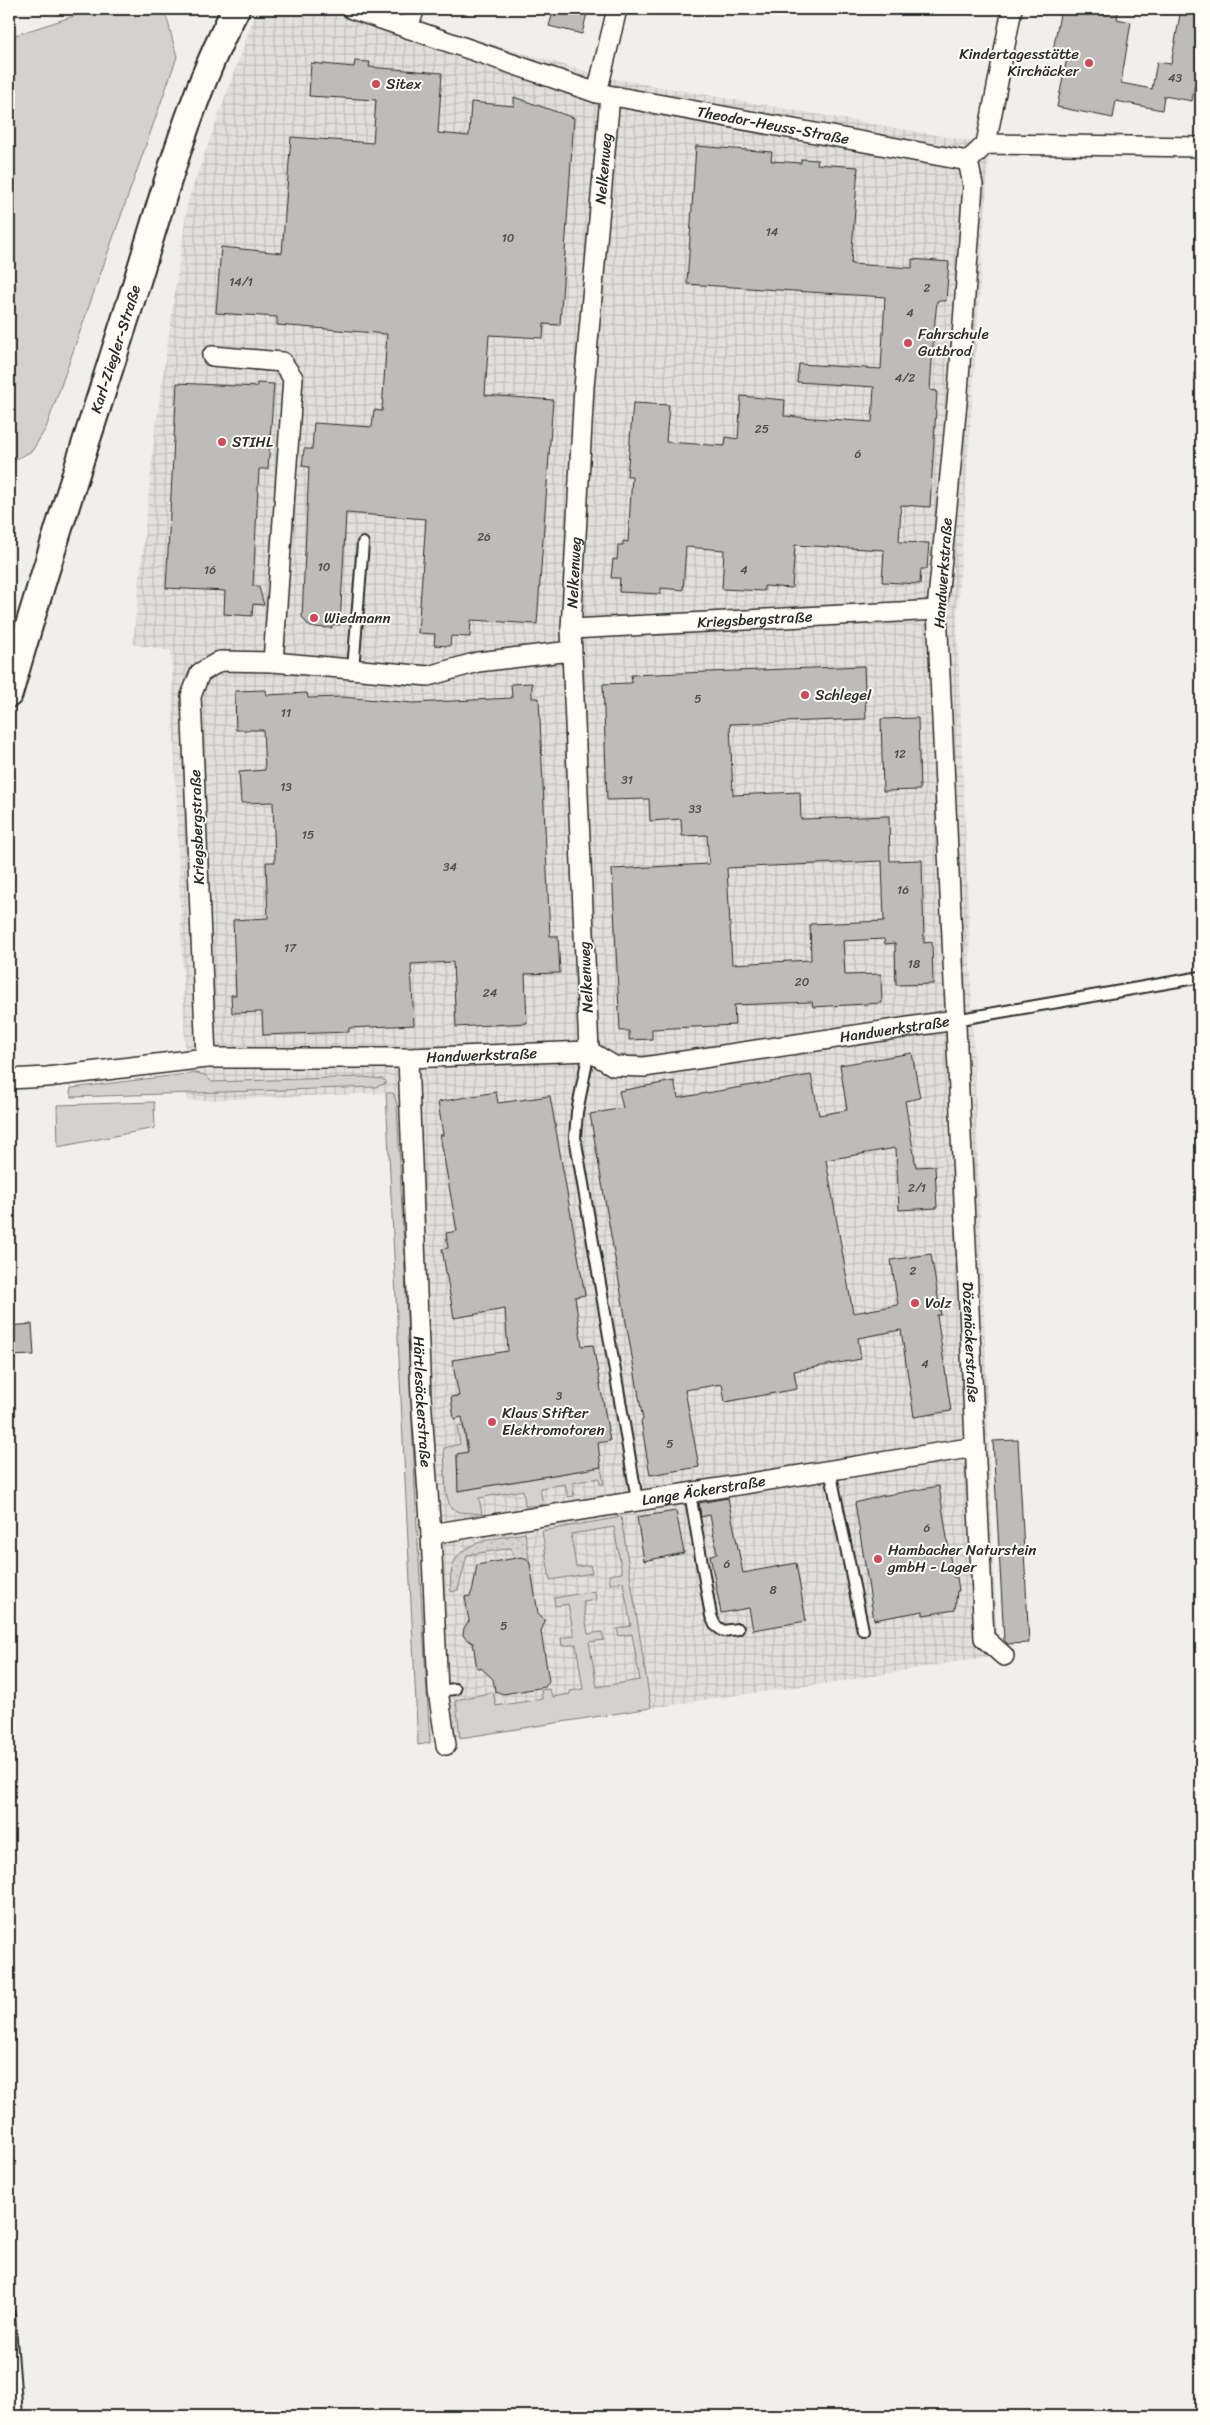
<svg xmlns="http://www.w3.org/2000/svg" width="1210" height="2425" font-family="Sriracha,sans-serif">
<defs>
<pattern id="industrial-grid" width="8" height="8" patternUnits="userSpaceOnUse" patternTransform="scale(1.25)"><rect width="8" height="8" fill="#e1e0dc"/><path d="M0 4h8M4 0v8" fill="none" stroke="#c1c0bd"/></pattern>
<pattern id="garden-dots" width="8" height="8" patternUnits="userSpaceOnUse" patternTransform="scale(1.25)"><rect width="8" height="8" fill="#d3d2cf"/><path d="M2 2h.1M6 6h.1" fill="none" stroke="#b5b4b2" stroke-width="1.8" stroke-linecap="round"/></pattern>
</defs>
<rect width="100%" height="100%" fill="#f0efeb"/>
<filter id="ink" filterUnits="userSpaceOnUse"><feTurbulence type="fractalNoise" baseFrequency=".02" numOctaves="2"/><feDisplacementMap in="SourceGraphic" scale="10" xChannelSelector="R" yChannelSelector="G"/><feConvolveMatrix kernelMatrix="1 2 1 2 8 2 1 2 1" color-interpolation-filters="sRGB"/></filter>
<g filter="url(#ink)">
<polygon fill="url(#industrial-grid)" points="257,9 358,9 400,18 610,78 981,143 989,155 957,619 997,1655 837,1682 716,1698 418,1745 386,1093 187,1101 171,651 133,644 155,432 188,200"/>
<g fill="#d3d2cf" stroke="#7f7e7d">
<polygon points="96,9 160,9 167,18 177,57 46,428 32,451 9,463 9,37"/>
<polygon points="195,1073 205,1075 212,1082 362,1077 383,1079 387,1083 375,1087 72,1097 70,1093 71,1088"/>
<polygon points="386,1093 393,1093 397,1104 417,1528 430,1743 418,1745"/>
<polygon points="154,1102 155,1128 58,1147 57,1105"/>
<polygon points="463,1426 468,1452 457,1455 458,1491 601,1467 604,1484 600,1484 599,1478 572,1483 574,1496 568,1497 565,1484 540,1488 543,1505 525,1506 523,1490 479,1498 482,1514 459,1512 450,1507 446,1493 444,1448 460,1444 457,1427"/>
<polygon points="621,1517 651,1708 460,1738 456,1700 493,1692 496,1706 542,1699 541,1690 549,1689 553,1697 570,1694 570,1691 583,1689 576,1644 562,1646 561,1638 574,1636 568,1604 555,1606 554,1598 595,1591 596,1600 583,1602 588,1634 602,1632 604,1640 589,1642 597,1687 640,1680 632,1634 619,1636 617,1629 631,1626 623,1582 610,1584 609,1575 622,1573 614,1527 571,1534 576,1567 590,1565 592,1573 550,1580 542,1531"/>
</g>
<path fill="url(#garden-dots)" stroke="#7f7e7d" d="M 525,1533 L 530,1564 L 525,1558 L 514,1559 L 511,1548 L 467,1555 L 458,1590 L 451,1592 C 445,1539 487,1541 525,1533 Z"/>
<g fill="#bdbcb8" stroke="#2b2b2b" fill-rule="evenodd">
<polygon points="554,9 588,9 582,34 549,26"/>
<polygon points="1061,9 1119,9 1117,19 1131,22 1121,83 1152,89 1157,62 1171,64 1181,9 1201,9 1201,51 1192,101 1164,96 1162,110 1116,101 1113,118 1057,107 1068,53 1053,50"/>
<polygon points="355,61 370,62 369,67 442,73 438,133 469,136 471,102 514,106 514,97 574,118 560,325 544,324 543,338 489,335 485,395 553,400 537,624 471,620 470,637 451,636 450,646 434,645 435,634 418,633 426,519 346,513 340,625 332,624 332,628 310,627 302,617 309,467 302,466 304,449 312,449 314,423 372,427 374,410 382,411 387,334 277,325 277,317 216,313 221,247 282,253 291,137 373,143 376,100 309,96 311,63 354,67"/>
<polygon points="696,146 772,152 771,161 801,163 801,159 818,160 817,164 858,167 851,264 912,268 912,259 949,262 946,301 937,301 934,330 930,390 937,391 930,507 901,505 899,542 929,543 927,569 921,569 920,584 882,582 884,550 795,545 792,588 764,586 764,591 722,589 724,550 686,547 683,590 661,588 661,594 619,592 620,578 611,578 613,559 617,560 618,545 623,545 623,541 628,542 632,476 627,476 633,403 669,405 666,442 725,446 726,437 738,439 741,396 785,400 784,416 872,422 874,387 797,382 799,364 881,369 885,297 687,284"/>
<polygon points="177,383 257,387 257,383 274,384 268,469 259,469 253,586 259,587 264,605 253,604 252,616 224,614 225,591 166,588"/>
<path d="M 864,666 L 866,719 L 730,724 L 733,795 L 800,792 L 801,819 L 889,816 L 890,861 L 922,860 L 924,943 L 932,942 L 933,984 L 896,985 L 895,943 L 885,944 L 884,939 L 843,941 L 845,975 L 881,974 L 882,1003 L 813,1007 L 812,1002 L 734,1005 L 735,1025 L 652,1029 L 652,1039 L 629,1040 L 629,1031 L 620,1031 L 612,869 L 709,864 L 707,835 L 682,836 L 681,819 L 650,821 L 649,799 L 607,800 L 603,684 L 632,683 L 631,675 ZM 882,861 L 884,921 L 810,924 L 811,960 L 732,964 L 727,868 Z"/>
<polygon points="532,683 532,698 539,698 550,936 558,936 560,973 525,974 527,1023 456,1027 453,962 411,964 414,1025 349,1028 349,1032 263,1035 262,1012 232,1013 231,995 236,995 233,920 268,918 266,862 275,862 273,802 241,803 239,772 265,770 263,730 236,730 235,691 266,690 267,695 307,693 308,698 342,697 413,703 512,698 511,684"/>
<polygon points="918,718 920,790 883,791 881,719"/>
<polygon points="912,1053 920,1098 905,1101 916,1167 935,1166 937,1208 899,1210 896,1148 826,1160 853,1313 898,1305 891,1260 931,1254 941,1315 937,1315 951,1411 914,1417 901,1330 858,1338 861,1359 794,1371 797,1389 725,1402 722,1384 685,1390 699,1467 650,1475 641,1421 643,1420 590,1114 623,1108 619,1091 674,1081 678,1098 811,1075 819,1115 847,1110 840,1065"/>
<polygon points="496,1092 498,1103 550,1096 585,1295 575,1297 582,1346 593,1345 610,1441 598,1443 601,1467 458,1491 457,1454 468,1452 462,1417 454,1419 451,1397 459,1396 452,1360 508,1351 505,1309 454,1318 442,1249 448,1248 446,1233 457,1231 440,1135 443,1135 438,1102"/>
<polygon points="32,1324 34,1355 9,1356 9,1326"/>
<polygon points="1018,1440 1029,1643 1008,1644 1004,1640 993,1441"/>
<polygon points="939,1486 953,1577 957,1577 959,1591 957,1591 955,1610 923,1615 923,1611 874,1620 855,1503 881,1496"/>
<polygon points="728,1498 743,1573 796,1563 806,1621 753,1630 749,1608 721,1613 710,1555 717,1554 710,1515 701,1517 699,1503"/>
<polygon points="676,1511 684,1553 644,1561 637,1517"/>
<polygon points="522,1557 527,1559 530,1564 538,1613 545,1620 541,1632 549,1681 545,1687 503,1694 495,1691 493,1679 481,1668 477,1668 473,1643 466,1639 463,1635 464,1628 469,1621 465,1597 470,1596 473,1588 477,1565"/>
</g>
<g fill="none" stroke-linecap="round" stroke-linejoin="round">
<g stroke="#2b2b2b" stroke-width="14">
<g id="lane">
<polyline points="353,670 363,543"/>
<polyline points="955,1020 1201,977"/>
<polyline points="589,1051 577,1112 575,1137 637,1500"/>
<polyline points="830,1470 863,1630"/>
<polyline points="690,1493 711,1616 715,1625 723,1631 738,1629"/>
<polyline points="438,1691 455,1689"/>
<polyline points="9,2314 17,2416"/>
</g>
</g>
<g stroke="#2b2b2b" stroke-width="22">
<g id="street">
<path id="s1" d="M 352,9 L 597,93 L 968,161"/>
<polyline points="407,28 415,9"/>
<polyline points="597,93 617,9"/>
<polyline points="986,144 1012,9"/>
<path id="s2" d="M 968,161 L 973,185 L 958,392 L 937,610 L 984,1638 L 1004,1656"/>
<polyline points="968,161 986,144 1201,147"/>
<polyline points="212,356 282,362 293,378 273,662"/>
<path id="s3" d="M 571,629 L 937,610"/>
<path id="s4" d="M 589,1051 L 571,629 L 584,387 L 610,96"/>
<polyline points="206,1058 191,696 200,673 220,661 273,662 428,676 478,662 571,651"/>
<path id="s5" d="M 408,1058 L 421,1397 L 431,1534 L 438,1691 L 446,1745"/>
<path id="s6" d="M 9,1079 L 47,1077 L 206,1058 L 408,1058 L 589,1051 L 614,1066 L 644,1067 L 955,1020"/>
<path id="s7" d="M 431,1534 L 975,1447"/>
</g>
</g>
<g stroke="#2b2b2b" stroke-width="30">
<g id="secondary">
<path id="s8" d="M 9,694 C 46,563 89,434 130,304 C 160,208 189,97 236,9"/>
</g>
</g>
<use href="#lane" stroke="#fdfcf7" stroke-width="10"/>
<use href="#street" stroke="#fdfcf7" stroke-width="19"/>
<use href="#secondary" stroke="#fdfcf7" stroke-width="26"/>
</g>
</g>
<g fill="#d1495b" stroke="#fdfcf7" stroke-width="2">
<circle cx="1089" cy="63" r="5"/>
<circle cx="376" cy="84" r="5"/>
<circle cx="908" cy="343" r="5"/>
<circle cx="222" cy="442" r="5"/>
<circle cx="314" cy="618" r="5"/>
<circle cx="805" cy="695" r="5"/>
<circle cx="915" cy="1303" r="5"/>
<circle cx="492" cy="1422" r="5"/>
<circle cx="878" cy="1559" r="5"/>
</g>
<g text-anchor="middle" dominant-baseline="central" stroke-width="4" stroke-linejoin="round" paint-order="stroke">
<g font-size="12" fill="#504f4e">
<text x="1175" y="78">43</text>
<text x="772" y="232">14</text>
<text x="508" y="238">10</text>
<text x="241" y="282">14/1</text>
<text x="927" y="288">2</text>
<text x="910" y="313">4</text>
<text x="905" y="378">4/2</text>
<text x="762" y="429">25</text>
<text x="858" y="454">6</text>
<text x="484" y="537">26</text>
<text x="324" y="567">10</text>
<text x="210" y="570">16</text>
<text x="744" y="570">4</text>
<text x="698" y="699">5</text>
<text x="286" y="713">11</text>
<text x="900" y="754">12</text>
<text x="627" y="780">31</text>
<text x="286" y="787">13</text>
<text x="695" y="809">33</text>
<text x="308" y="835">15</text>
<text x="450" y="867">34</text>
<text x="903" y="890">16</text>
<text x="290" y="948">17</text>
<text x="914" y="964">18</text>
<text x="802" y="982">20</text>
<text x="490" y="993">24</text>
<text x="917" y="1188">2/1</text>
<text x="913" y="1271">2</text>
<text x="925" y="1364">4</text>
<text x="559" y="1396">3</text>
<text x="670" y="1444">5</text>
<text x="927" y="1528">6</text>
<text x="727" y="1564">6</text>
<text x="773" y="1590">8</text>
<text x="504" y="1626">5</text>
</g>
<g font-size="15" fill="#2b2b2b" stroke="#fdfcf7" text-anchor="start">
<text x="1079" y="54" text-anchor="end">Kindertagesstätte<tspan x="1079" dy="17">Kirchäcker</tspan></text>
<text x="386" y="84">Sitex</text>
<text x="918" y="334">Fahrschule<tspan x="918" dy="17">Gutbrod</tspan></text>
<text x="232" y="442">STIHL</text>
<text x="324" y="618">Wiedmann</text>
<text x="815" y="695">Schlegel</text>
<text x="925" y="1303">Volz</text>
<text x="502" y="1413">Klaus Stifter<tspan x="502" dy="17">Elektromotoren</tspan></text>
<text x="888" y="1550">Hambacher Naturstein<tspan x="888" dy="17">gmbH - Lager</tspan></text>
</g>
<g font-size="15" fill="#2b2b2b" stroke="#fdfcf7">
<text stroke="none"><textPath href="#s1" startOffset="438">Theodor-Heuss-Straße</textPath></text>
<text stroke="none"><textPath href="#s4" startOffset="884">Nelkenweg</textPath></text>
<text stroke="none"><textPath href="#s8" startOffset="361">Karl-Ziegler-Straße</textPath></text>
<text stroke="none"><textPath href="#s4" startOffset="479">Nelkenweg</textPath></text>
<text transform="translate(943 573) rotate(-86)">Handwerkstraße</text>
<text stroke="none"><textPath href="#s3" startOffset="184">Kriegsbergstraße</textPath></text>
<text transform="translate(197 827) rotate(-92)">Kriegsbergstraße</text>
<text transform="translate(586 977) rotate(-93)">Nelkenweg</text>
<text stroke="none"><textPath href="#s6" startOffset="894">Handwerkstraße</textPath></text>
<text stroke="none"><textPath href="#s6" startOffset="474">Handwerkstraße</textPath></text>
<text stroke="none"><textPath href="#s2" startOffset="1184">Dözenäckerstraße</textPath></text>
<text stroke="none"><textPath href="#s5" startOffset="344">Härtlesäckerstraße</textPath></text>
<text stroke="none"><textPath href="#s7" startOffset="276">Lange Äckerstraße</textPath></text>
</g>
</g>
<rect width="1210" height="2425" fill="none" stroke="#fdfcf7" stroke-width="30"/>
<rect x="15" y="15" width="1180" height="2395" fill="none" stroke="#2b2b2b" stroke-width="2" filter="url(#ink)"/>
</svg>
